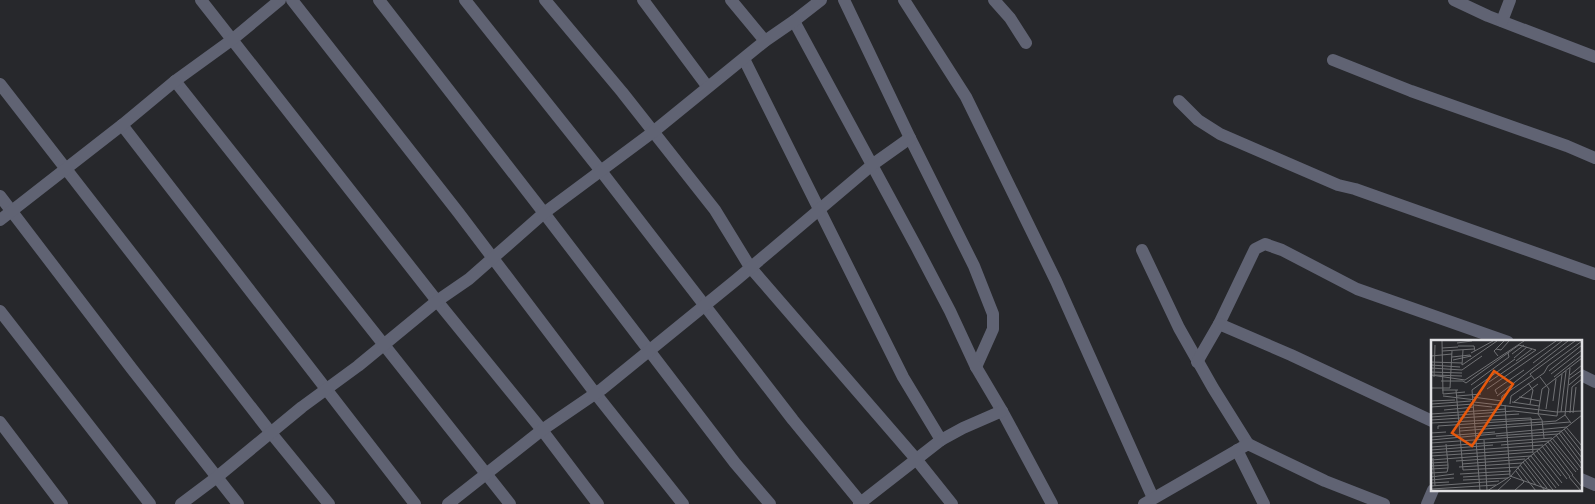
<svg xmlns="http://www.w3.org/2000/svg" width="1595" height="504" font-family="Mulish,sans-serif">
<rect width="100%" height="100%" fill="#27282c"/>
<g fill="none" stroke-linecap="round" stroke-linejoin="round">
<g stroke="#606373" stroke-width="12">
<polyline points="201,0 437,301 542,430 598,504"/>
<polyline points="292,0 458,212 595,393 683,504"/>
<polyline points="379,0 544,213 735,463 770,504"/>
<polyline points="465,0 601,171 793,420 862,504"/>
<polyline points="545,0 622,92 715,210 750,267 916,459 952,504"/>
<polyline points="643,0 707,86"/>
<polyline points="731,0 765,41"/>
<polyline points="844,0 910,138 974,266 993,314 993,329 976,367"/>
<polyline points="904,0 966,97 1056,281 1153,498"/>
<polyline points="994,0 1010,18 1026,43"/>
<polyline points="1454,0 1488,16 1595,57"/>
<polyline points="794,21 917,248 950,311 976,367 1002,411 1052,504"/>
<polyline points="1502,21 1510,0"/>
<polyline points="744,59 903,377 941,440"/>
<polyline points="1333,60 1411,91 1567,146 1595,158"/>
<polyline points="175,81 510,504"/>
<polyline points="0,84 271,433 329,504"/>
<polyline points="1179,101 1198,120 1220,134 1338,185 1355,189 1595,274"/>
<polyline points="122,125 415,504"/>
<polyline points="0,196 132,369 238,504"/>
<polyline points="0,220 122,125 175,81 233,39 280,0"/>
<polyline points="1142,250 1179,328 1213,388 1248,444"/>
<polyline points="0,311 150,504"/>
<polyline points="1219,324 1255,249 1265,244 1282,250 1357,289 1508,342"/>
<polyline points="1197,362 1219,324 1291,355 1432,421"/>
<polyline points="1581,375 1595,382"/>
<polyline points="0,422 62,504"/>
<polyline points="1237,450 1264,504"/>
<polyline points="1581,479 1595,485"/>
<polyline points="181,504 217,477 302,407 358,366 437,301 469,279 544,213 653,132 765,41 794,21 821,0"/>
<polyline points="448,504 542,430 602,389 736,280 872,165 910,138"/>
<polyline points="859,504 941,440 963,428 1002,411"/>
<polyline points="1144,504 1248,444 1325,481 1384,504"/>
<polyline points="1427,504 1433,490"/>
</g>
</g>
<g transform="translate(1431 340)">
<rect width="151" height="151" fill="#27282c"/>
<path fill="none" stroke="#717275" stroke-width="1" d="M 11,1 L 12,54 L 34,52M 26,3 L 41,1M 88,5 L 105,10M 27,6 L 43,6 L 44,11M 11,8 L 27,7M 65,9 L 70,10 L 78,1M 11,11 L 43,9M 40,13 L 62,1M 81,14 L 93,5M 0,16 L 21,14M 67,16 L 63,11 L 73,1M 21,17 L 39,15 L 40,17M 83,18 L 96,7M 22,20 L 40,16M 85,21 L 101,9M 0,22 L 31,23M 102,23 L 131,1M 0,25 L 29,27M 31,25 L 66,1M 31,25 L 32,10M 0,28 L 31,30 L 51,16M 139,28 L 134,75 L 140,83M 118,31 L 151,5M 0,32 L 31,33M 120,34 L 151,10M 0,35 L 34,40 L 93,1M 3,35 L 31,36M 139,35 L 151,25M 3,37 L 4,5M 109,37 L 118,49 L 115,69M 123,37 L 151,15M 138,39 L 151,30M 104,40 L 99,34 L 144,1M 10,41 L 32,41M 32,41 L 35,43 L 88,5M 58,42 L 105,10M 97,43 L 102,50 L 99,64M 40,45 L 78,17 L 77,13M 138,45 L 151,34M 0,48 L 19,48 L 21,11M 56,49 L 125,1M 11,50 L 27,50M 25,50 L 32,130 L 88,127M 66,54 L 64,50 L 93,30M 12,56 L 45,60M 26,56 L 50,54M 66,56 L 137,1M 42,57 L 71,61M 88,57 L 109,61M 0,61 L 24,60M 122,61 L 125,39M 43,62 L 126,72 L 151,71M 81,62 L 108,66M 83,62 L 107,44M 1,64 L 40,61M 79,64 L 80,56 L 113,33 L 117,26 L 151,1M 43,65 L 61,67M 70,65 L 71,56 L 100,36M 74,65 L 79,136 L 122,151M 0,67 L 43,64M 13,70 L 43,67M 130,72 L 135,31M 139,73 L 141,47 L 151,39M 142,73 L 145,47M 0,74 L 75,69M 0,77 L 83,71 L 126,76 L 131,34M 0,80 L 88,74M 0,83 L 100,78 L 102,113 L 128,146M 135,87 L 151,106M 29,88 L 125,81 L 134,75M 7,89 L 7,86 L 110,79M 133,89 L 151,112M 29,91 L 139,82M 130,91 L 151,118M 0,93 L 15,92M 128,93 L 151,124M 125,95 L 150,128M 65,96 L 131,91M 0,97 L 64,92M 113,98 L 111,80 L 107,74 L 111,49 L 151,18M 0,100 L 136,87M 53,100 L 56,150M 119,100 L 145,132M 117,102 L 142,135M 0,103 L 127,94M 114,104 L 139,137M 70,105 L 118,101M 111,106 L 136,139M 0,107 L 121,98 L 147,130M 0,110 L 62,105M 106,111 L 131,143M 0,113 L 112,105M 0,116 L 108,109 L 130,136M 100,116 L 125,148M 2,118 L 4,146M 97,118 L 122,150M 0,120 L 102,112M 94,120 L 116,148M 25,121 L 100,116M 92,122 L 114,151M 0,123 L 16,122M 31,124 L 94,119M 89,125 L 105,145M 0,126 L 17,125 L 15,104M 28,127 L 91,123M 87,128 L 105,151M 0,129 L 17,128 L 17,125M 0,133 L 16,132 L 17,128M 29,134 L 80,131M 141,135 L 151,147M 0,137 L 23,134M 32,137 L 79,134M 138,137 L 150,151M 0,140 L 23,138M 32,140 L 77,138M 0,143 L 18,142M 0,146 L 68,141M 0,149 L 65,145M 49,151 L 41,50 L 84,19M 56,151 L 80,136 L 92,122 L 151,75M 66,151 L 80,138M 83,151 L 93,142 L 85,131"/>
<path fill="#e8590c" fill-opacity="0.15" stroke="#e8590c" stroke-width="2.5" d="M 63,31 L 82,44 L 41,106 L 21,93 Z"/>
<rect width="151" height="151" fill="none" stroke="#e0e0e3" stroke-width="2.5"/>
</g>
</svg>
